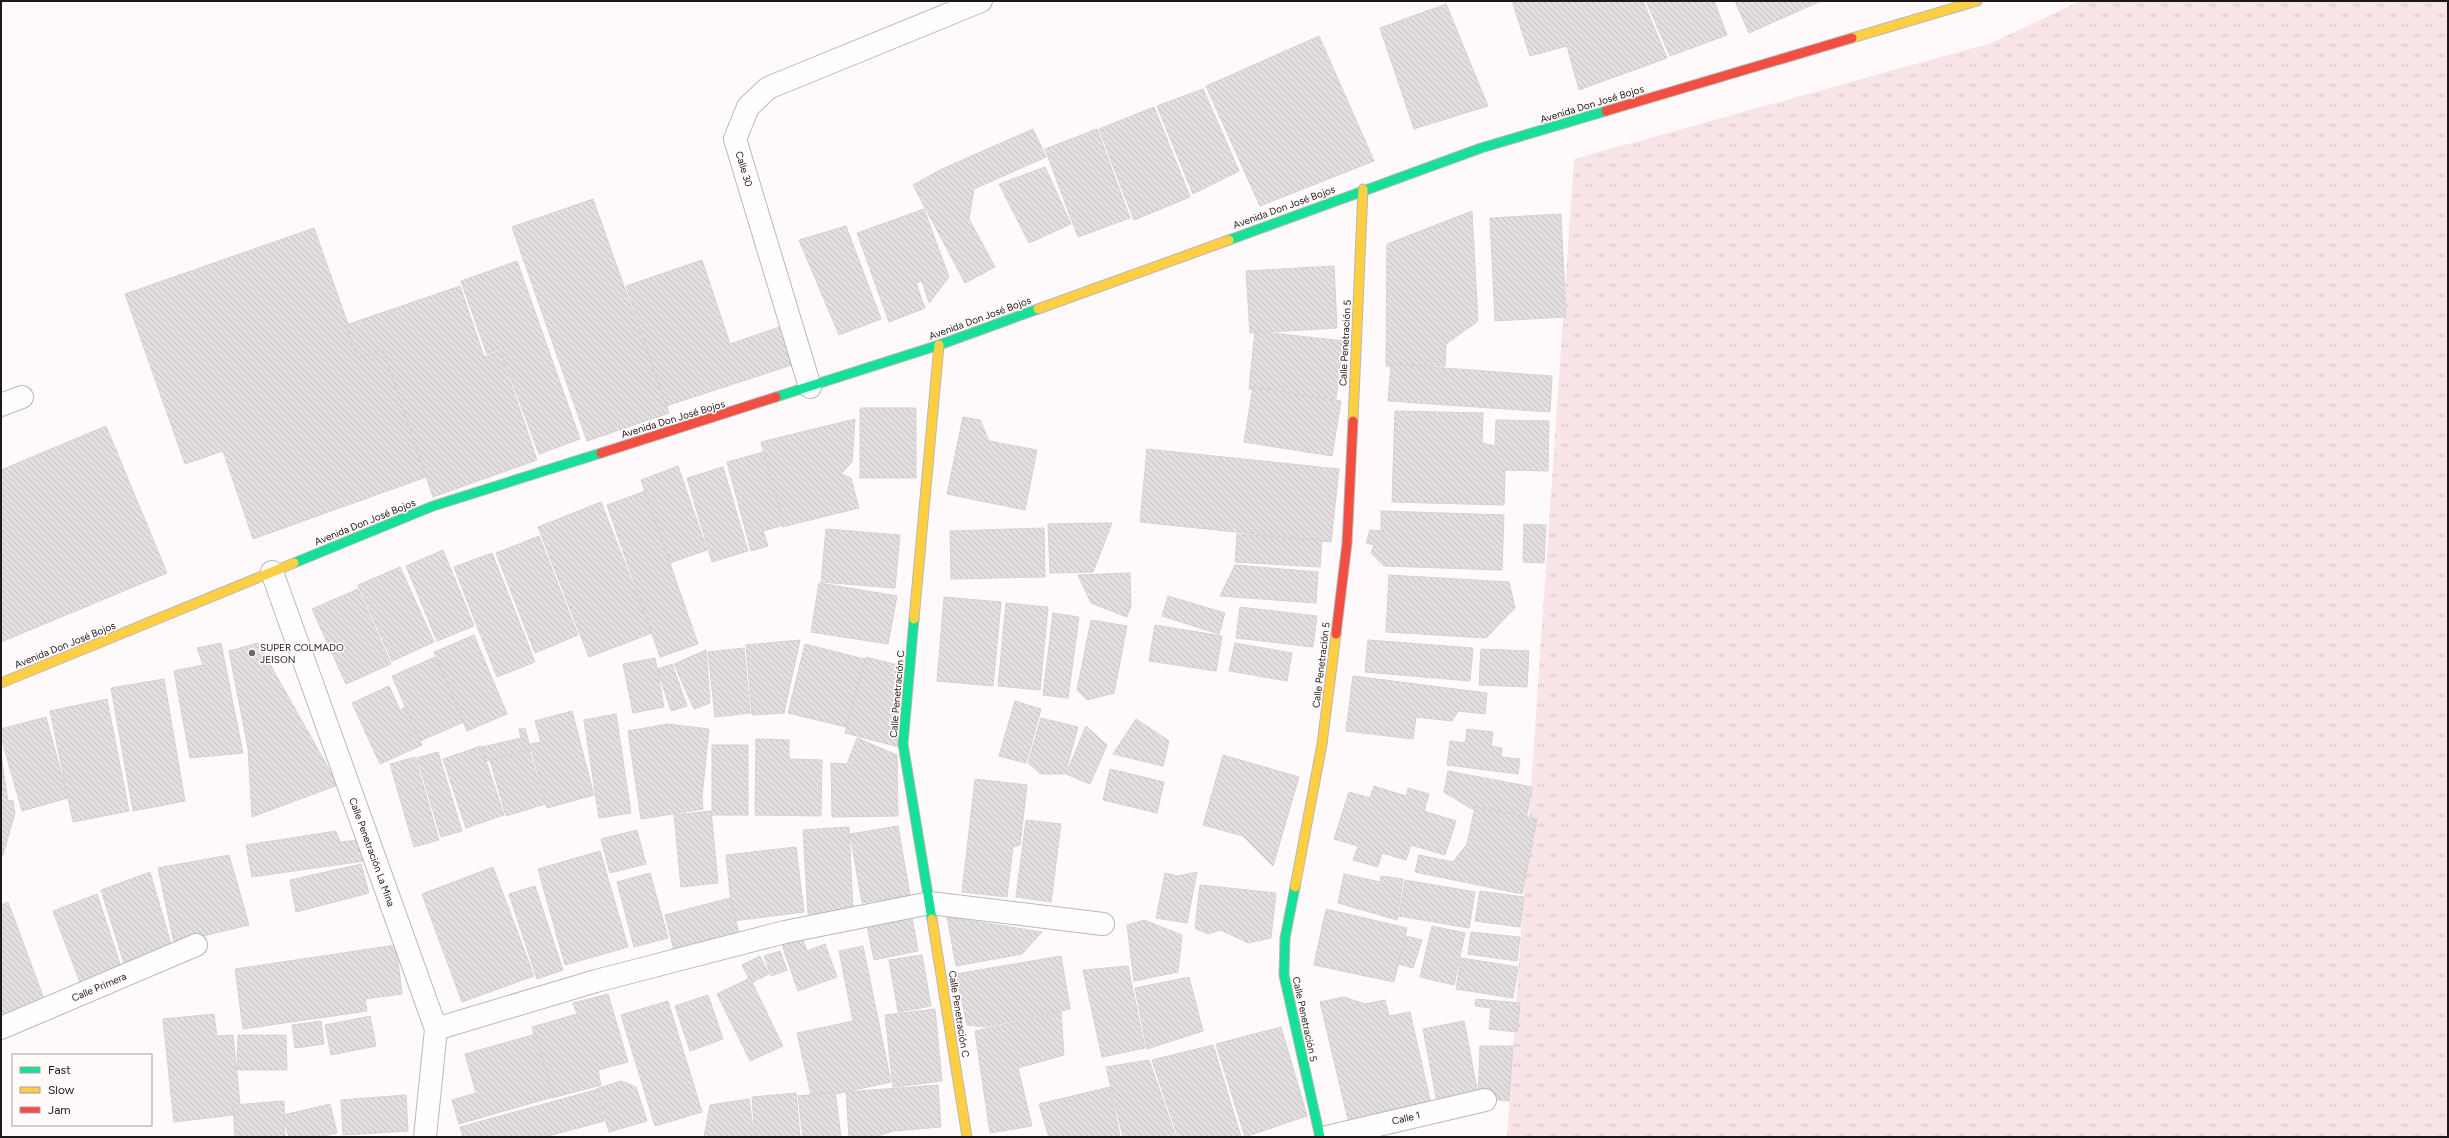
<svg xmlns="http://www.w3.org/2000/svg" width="2449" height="1138" font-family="Figtree,sans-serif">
<defs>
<pattern id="grass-tufts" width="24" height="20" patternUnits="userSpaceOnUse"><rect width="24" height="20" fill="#f9e4e7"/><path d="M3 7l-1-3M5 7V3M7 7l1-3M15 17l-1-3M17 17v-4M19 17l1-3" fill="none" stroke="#d5c3c6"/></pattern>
<pattern id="building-back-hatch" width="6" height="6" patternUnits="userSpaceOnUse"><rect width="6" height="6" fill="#e3dfe0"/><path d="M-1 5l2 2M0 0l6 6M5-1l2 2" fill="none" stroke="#c2bfc0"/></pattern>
</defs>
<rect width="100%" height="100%" fill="#fefafb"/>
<polygon fill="url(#grass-tufts)" points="2080,1 2448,1 2448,1137 1507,1137 1574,159 1991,43"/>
<g fill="url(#building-back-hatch)" stroke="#d6d2d3">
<polygon points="1512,1 1643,1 1667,58 1579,90 1567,46 1530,56"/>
<polygon points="1646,1 1714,1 1727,35 1670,56"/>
<polygon points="1735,1 1821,1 1749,33"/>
<polygon points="1446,4 1488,106 1414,129 1380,28"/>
<polygon points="1319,36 1374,161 1260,206 1206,86"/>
<polygon points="1203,89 1239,171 1193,194 1157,106"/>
<polygon points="1154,107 1190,197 1134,220 1099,129"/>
<polygon points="1033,129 1046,157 974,189 969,219 995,267 965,283 913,185 942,169"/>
<polygon points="1097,129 1130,218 1078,237 1045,149"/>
<polygon points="1045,167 1071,224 1029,243 999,184"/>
<polygon points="593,199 669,413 587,441 512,227"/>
<polygon points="924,209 949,277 929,303 922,281 916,283 925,308 889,322 857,233"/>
<polygon points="1472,211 1478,321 1446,344 1445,366 1386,366 1387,244"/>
<polygon points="1561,214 1566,317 1495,321 1490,218"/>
<polygon points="846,226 881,319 839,335 799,240"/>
<polygon points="314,228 359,355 384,346 429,476 253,539 223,451 185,464 125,294"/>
<polygon points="702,260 730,344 782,326 795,364 666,406 626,286"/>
<polygon points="517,261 580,439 539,454 500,349 487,354 461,281"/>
<polygon points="1334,266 1337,328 1250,333 1246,271"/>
<polygon points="460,286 484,357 500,351 537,460 433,497 383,350 357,358 346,325"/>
<polygon points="1255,331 1343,341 1336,399 1249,389"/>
<polygon points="1391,364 1552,376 1550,412 1388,401"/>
<polygon points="1253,387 1341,401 1332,456 1244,442"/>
<rect x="860" y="408" width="56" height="70"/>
<polygon points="1395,411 1483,413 1482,443 1495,446 1496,420 1549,421 1548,471 1505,470 1504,505 1392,502"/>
<polygon points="963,417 980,420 989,441 1037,450 1025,510 947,494"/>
<polygon points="855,419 852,462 841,474 851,478 859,508 782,527 761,442"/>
<polygon points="106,426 167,573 1,642 1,470"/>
<polygon points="1147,449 1339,469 1331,542 1140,522"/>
<polygon points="764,452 784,525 763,531 768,546 751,551 727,462"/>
<polygon points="678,466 707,550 670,563 641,480"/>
<polygon points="723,467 748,551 712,562 687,478"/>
<polygon points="645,491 698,644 660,657 607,505"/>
<polygon points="601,502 652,633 589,657 538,527"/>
<polygon points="1381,511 1504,515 1502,570 1384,566 1371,553 1374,545 1366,543 1370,530 1381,531"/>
<polygon points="1112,523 1093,572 1050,573 1048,524"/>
<polygon points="1524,524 1546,525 1544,563 1523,562"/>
<polygon points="1044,528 1045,577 951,579 950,531"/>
<polygon points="826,529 900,535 895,588 821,582"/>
<polygon points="1237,534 1322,540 1320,567 1235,562"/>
<polygon points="539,536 578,635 535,653 496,553"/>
<polygon points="443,550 474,626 437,641 406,566"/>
<polygon points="492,553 535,662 497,677 454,567"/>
<polygon points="1235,565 1318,572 1316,603 1220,596"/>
<polygon points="400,567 434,642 392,661 358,585"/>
<polygon points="1130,573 1131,606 1127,617 1091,603 1078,575"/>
<polygon points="1389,575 1509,582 1515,608 1486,638 1386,632"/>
<polygon points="819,583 897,596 888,644 811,632"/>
<polygon points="358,589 391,664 346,684 312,609"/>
<polygon points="1168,596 1225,613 1219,634 1162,616"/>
<polygon points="944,597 1001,602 993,686 937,681"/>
<polygon points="1006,603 1048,607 1040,690 998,686"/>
<polygon points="1240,607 1317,616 1313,647 1236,638"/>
<polygon points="1053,613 1079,617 1068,698 1043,695"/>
<polygon points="1091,620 1127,626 1114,693 1087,700 1077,690"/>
<polygon points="1155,625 1222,636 1216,671 1149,661"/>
<polygon points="474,635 507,714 467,731 434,652"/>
<polygon points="800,640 784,713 752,715 746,645"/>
<polygon points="1368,640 1473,648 1470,681 1365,672"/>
<polygon points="221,643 243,753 190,758 174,671 203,665 197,648"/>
<polygon points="258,643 338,785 252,817 248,748 229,651"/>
<polygon points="1235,643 1292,653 1287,681 1229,671"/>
<polygon points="805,644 868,660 850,728 788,713"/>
<polygon points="744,648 750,713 715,717 708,652"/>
<polygon points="1481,649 1529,651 1527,687 1479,685"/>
<polygon points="706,650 710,703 694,709 674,664"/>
<polygon points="435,657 464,722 420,741 392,676"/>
<polygon points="866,657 902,666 894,694 899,747 845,733"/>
<polygon points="655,658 664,707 633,713 623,664"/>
<polygon points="672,664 687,706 671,711 657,669"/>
<polygon points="1353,676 1487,693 1485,714 1458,711 1452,721 1416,717 1413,739 1346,731"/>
<polygon points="164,679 185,801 133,811 111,688"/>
<polygon points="389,686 400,710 405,707 422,745 380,764 352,703"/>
<polygon points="107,699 129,811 73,822 50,711"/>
<polygon points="1015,701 1041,709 1026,763 999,756"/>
<polygon points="572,711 594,795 547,808 530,744 541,742 535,721"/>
<polygon points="616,714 631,813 599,818 584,720"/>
<polygon points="46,717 68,798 22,811 1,737 1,729"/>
<polygon points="1041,718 1078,727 1065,774 1041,774 1028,763"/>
<polygon points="1136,719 1169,741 1163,766 1113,754"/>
<polygon points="668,724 709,729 702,797 703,809 641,819 628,731"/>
<polygon points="1086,726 1107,745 1090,784 1066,774"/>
<polygon points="525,728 531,751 485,761 482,747 521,738 519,729"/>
<polygon points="1467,729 1493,732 1491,746 1502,748 1501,757 1520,759 1518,774 1447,765 1450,741 1465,743"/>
<polygon points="857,738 897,755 898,816 832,817 831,763 847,764"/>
<polygon points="756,739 789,740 789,759 822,760 821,816 755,815"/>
<rect x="712" y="745" width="36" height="70"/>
<polygon points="481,746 504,815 466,828 443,759"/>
<polygon points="529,749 545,804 506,816 490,760"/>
<polygon points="438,752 462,831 441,837 417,758"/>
<polygon points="1,755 8,801 13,800 15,813 3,855 1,855"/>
<polygon points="1223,755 1299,777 1273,866 1243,836 1203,825"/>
<polygon points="415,757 439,840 414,847 390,764"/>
<polygon points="1110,769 1164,782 1157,813 1103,800"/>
<polygon points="1448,771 1532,787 1526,819 1470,808 1444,792"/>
<polygon points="975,779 1027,785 1020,845 1013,847 1007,897 962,892"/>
<polygon points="1374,786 1406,796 1408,788 1429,794 1424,811 1456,821 1445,855 1411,845 1406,860 1382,853 1378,867 1353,860 1358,846 1334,839 1349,792 1370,798"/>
<polygon points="1475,807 1537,819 1522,894 1415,872 1419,855 1453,862 1467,844"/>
<polygon points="711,811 718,883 681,887 674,815"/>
<polygon points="1026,820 1061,824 1051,902 1016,897"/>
<polygon points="898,826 910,895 862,903 850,834"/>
<polygon points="849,827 853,912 808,914 803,830"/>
<polygon points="637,830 646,864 610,873 601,839"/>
<polygon points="336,831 340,842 359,840 364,861 252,877 246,845"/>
<polygon points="796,847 804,912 733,921 726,855"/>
<polygon points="600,851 628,947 565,965 538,869"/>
<polygon points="229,855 249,925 174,943 158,868"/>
<polygon points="361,864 369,893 296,912 290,880"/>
<polygon points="493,867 534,976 462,1002 422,894"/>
<polygon points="150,872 171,944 124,963 101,890"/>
<polygon points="1197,872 1187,923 1156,918 1165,873 1178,876"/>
<polygon points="650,873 668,938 634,947 617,882"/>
<polygon points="1344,874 1380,882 1381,876 1403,879 1397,920 1338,903"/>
<polygon points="1405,880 1475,892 1469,928 1399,916"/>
<polygon points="1200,885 1276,893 1271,938 1248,943 1221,930 1208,934 1195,928"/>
<polygon points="535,886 563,970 537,979 509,894"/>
<polygon points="1480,891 1524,897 1520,927 1475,921"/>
<polygon points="97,894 121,967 81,985 53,911"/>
<polygon points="730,898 741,941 676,959 665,915"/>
<polygon points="8,902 44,999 1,1019 1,905"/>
<polygon points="1326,909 1407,928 1394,982 1314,965"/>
<polygon points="912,917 918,951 874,960 867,926"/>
<polygon points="947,917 1042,932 1022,954 956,966"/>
<polygon points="1144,920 1182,935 1178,972 1134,981 1127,925"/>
<polygon points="1432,926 1465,933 1454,985 1420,977"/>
<polygon points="800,932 807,951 825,944 837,977 798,991 780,939"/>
<polygon points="1471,932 1520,937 1517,961 1468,954"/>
<polygon points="1406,936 1422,940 1413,968 1398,964"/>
<polygon points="396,945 402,994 365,999 367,1011 243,1029 235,969"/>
<polygon points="863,946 891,1082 812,1099 797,1033 853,1021 839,951"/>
<polygon points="780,951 787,970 771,976 764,956"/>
<polygon points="922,955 931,1006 898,1012 889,960"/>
<polygon points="760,956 769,974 751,983 742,965"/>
<polygon points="1061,956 1070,1009 985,1027 967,1025 956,974"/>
<polygon points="1461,958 1518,967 1513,998 1456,989"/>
<polygon points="1128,966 1145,1048 1102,1057 1083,970"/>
<polygon points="1189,977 1203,1031 1147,1049 1135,988"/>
<polygon points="750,978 783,1046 750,1061 717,994"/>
<polygon points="608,994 628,1062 598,1070 601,1085 552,1098 532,1027 577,1014 573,1003"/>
<polygon points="708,995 723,1039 690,1051 675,1006"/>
<polygon points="1344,997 1365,1004 1385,1000 1389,1016 1410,1012 1431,1104 1349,1124 1320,1002"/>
<polygon points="1476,999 1520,1003 1517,1032 1489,1029 1491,1008 1475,1006"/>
<polygon points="668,1001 702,1112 655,1126 621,1015"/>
<polygon points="935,1009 942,1081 893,1087 885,1015"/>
<polygon points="1061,1012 1064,1055 1018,1068 1032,1126 990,1133 975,1031"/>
<polygon points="214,1014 217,1036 233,1035 241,1114 174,1122 163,1019"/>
<polygon points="370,1016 376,1046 331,1055 325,1025"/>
<polygon points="321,1021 324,1044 295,1048 292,1025"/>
<polygon points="1464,1021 1478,1094 1437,1102 1423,1029"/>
<polygon points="1281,1027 1307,1116 1245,1137 1216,1044"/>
<polygon points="536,1034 553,1097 459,1124 452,1100 476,1093 465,1054"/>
<polygon points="238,1035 286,1035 287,1070 237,1070"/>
<polygon points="1213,1045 1241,1137 1178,1137 1152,1060"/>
<polygon points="1480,1046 1513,1046 1509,1101 1478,1098"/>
<polygon points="1149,1060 1176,1137 1123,1137 1106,1067"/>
<polygon points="621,1081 636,1087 647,1121 609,1132 596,1089"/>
<polygon points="938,1085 941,1127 893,1131 875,1137 849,1137 846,1092"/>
<polygon points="1110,1087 1120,1137 1049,1137 1039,1104"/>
<polygon points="595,1090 604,1121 545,1137 463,1137 460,1127"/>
<polygon points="835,1092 841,1137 803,1137 798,1096"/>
<polygon points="796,1093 800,1137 755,1137 752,1097"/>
<polygon points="406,1095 408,1131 343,1135 341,1100"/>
<polygon points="749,1099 754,1137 704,1137 710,1105"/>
<polygon points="284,1101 285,1137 235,1137 233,1105"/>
<polygon points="330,1104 337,1133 319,1137 289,1137 283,1115"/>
</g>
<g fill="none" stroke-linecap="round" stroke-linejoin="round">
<g stroke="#bbb8b8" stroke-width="24">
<g id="street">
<polyline points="810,387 735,139 748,107 768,88 981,1"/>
<polyline points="1,405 22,397"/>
<polyline points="272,572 436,1029 425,1137"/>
<polyline points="1,1028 196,945"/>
<polyline points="436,1029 596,981 785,932 930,903 1103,924"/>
<polyline points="1327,1137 1485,1100"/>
</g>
</g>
<g stroke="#bbb8b8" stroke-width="11">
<g id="fast">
<polyline points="1229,240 1481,148 1606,111"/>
<polyline points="776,397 939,345 1038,309"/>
<polyline points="294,563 433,506 601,453"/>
<polyline points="914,619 903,744 932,919"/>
<polyline points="1295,887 1285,938 1284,975 1320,1137"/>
</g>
</g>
<g stroke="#bbb8b8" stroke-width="11">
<g id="slow">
<polyline points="1852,38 1977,1"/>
<polyline points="1038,309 1229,240"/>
<polyline points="1353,421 1363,189"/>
<polyline points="914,619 939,345"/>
<polyline points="1,683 294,563"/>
<polyline points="1295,887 1322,744 1336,634"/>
<polyline points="932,919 967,1137"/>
</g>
</g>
<g stroke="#bbb8b8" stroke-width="11">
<g id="jam">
<polyline points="1606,111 1852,38"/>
<polyline points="601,453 776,397"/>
<polyline points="1336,634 1347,543 1353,421"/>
</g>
</g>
<use href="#street" stroke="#fffefe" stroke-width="22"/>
<use href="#fast" stroke="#16e098" stroke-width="9"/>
<use href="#slow" stroke="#ffcf43" stroke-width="9"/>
<use href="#jam" stroke="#f24e42" stroke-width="9"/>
</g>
<circle fill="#6c6869" stroke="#fff9fa" stroke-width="1.5" cx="252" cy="653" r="4"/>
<g text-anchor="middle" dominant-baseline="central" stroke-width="3.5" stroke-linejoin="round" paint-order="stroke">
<g font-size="10" fill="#1d191a" stroke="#fff9fa">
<text transform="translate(1592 104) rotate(-17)">Avenida Don José Bojos</text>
<text transform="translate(744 169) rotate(73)">Calle 30</text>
<text transform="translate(1284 207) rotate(-20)">Avenida Don José Bojos</text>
<text transform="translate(980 318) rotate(-20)">Avenida Don José Bojos</text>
<text transform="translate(1345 343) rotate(-87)">Calle Penetración 5</text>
<text transform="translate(673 419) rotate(-17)">Avenida Don José Bojos</text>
<text transform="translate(365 522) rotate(-22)">Avenida Don José Bojos</text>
<text transform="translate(65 645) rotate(-22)">Avenida Don José Bojos</text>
<text transform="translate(1321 665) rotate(-83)">Calle Penetración 5</text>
<text transform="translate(897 694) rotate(-85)">Calle Penetración C</text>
<text transform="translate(372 852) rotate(70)">Calle Penetración La Mina</text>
<text transform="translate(99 987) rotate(-23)">Calle Primera</text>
<text transform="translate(959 1014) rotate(81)">Calle Penetración C</text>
<text transform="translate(1305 1019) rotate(78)">Calle Penetración 5</text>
<text transform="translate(1406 1118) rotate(-13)">Calle 1</text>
</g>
<g font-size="10" fill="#1d191a" stroke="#fff9fa" text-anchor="start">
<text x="260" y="647">SUPER COLMADO<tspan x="260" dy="12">JEISON</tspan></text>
</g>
</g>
<rect width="2449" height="1138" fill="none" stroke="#1d191a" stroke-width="4"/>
<rect x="12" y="1054" width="140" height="72" fill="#fff9fa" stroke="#a59fa0"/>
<rect x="20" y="1067" width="20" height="6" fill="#16e098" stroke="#a59fa0"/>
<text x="48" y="1074" font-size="12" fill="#1d191a">Fast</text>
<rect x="20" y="1087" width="20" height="6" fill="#ffcf43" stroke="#a59fa0"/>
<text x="48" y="1094" font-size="12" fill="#1d191a">Slow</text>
<rect x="20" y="1107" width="20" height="6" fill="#f24e42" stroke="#a59fa0"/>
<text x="48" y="1114" font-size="12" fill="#1d191a">Jam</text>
</svg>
